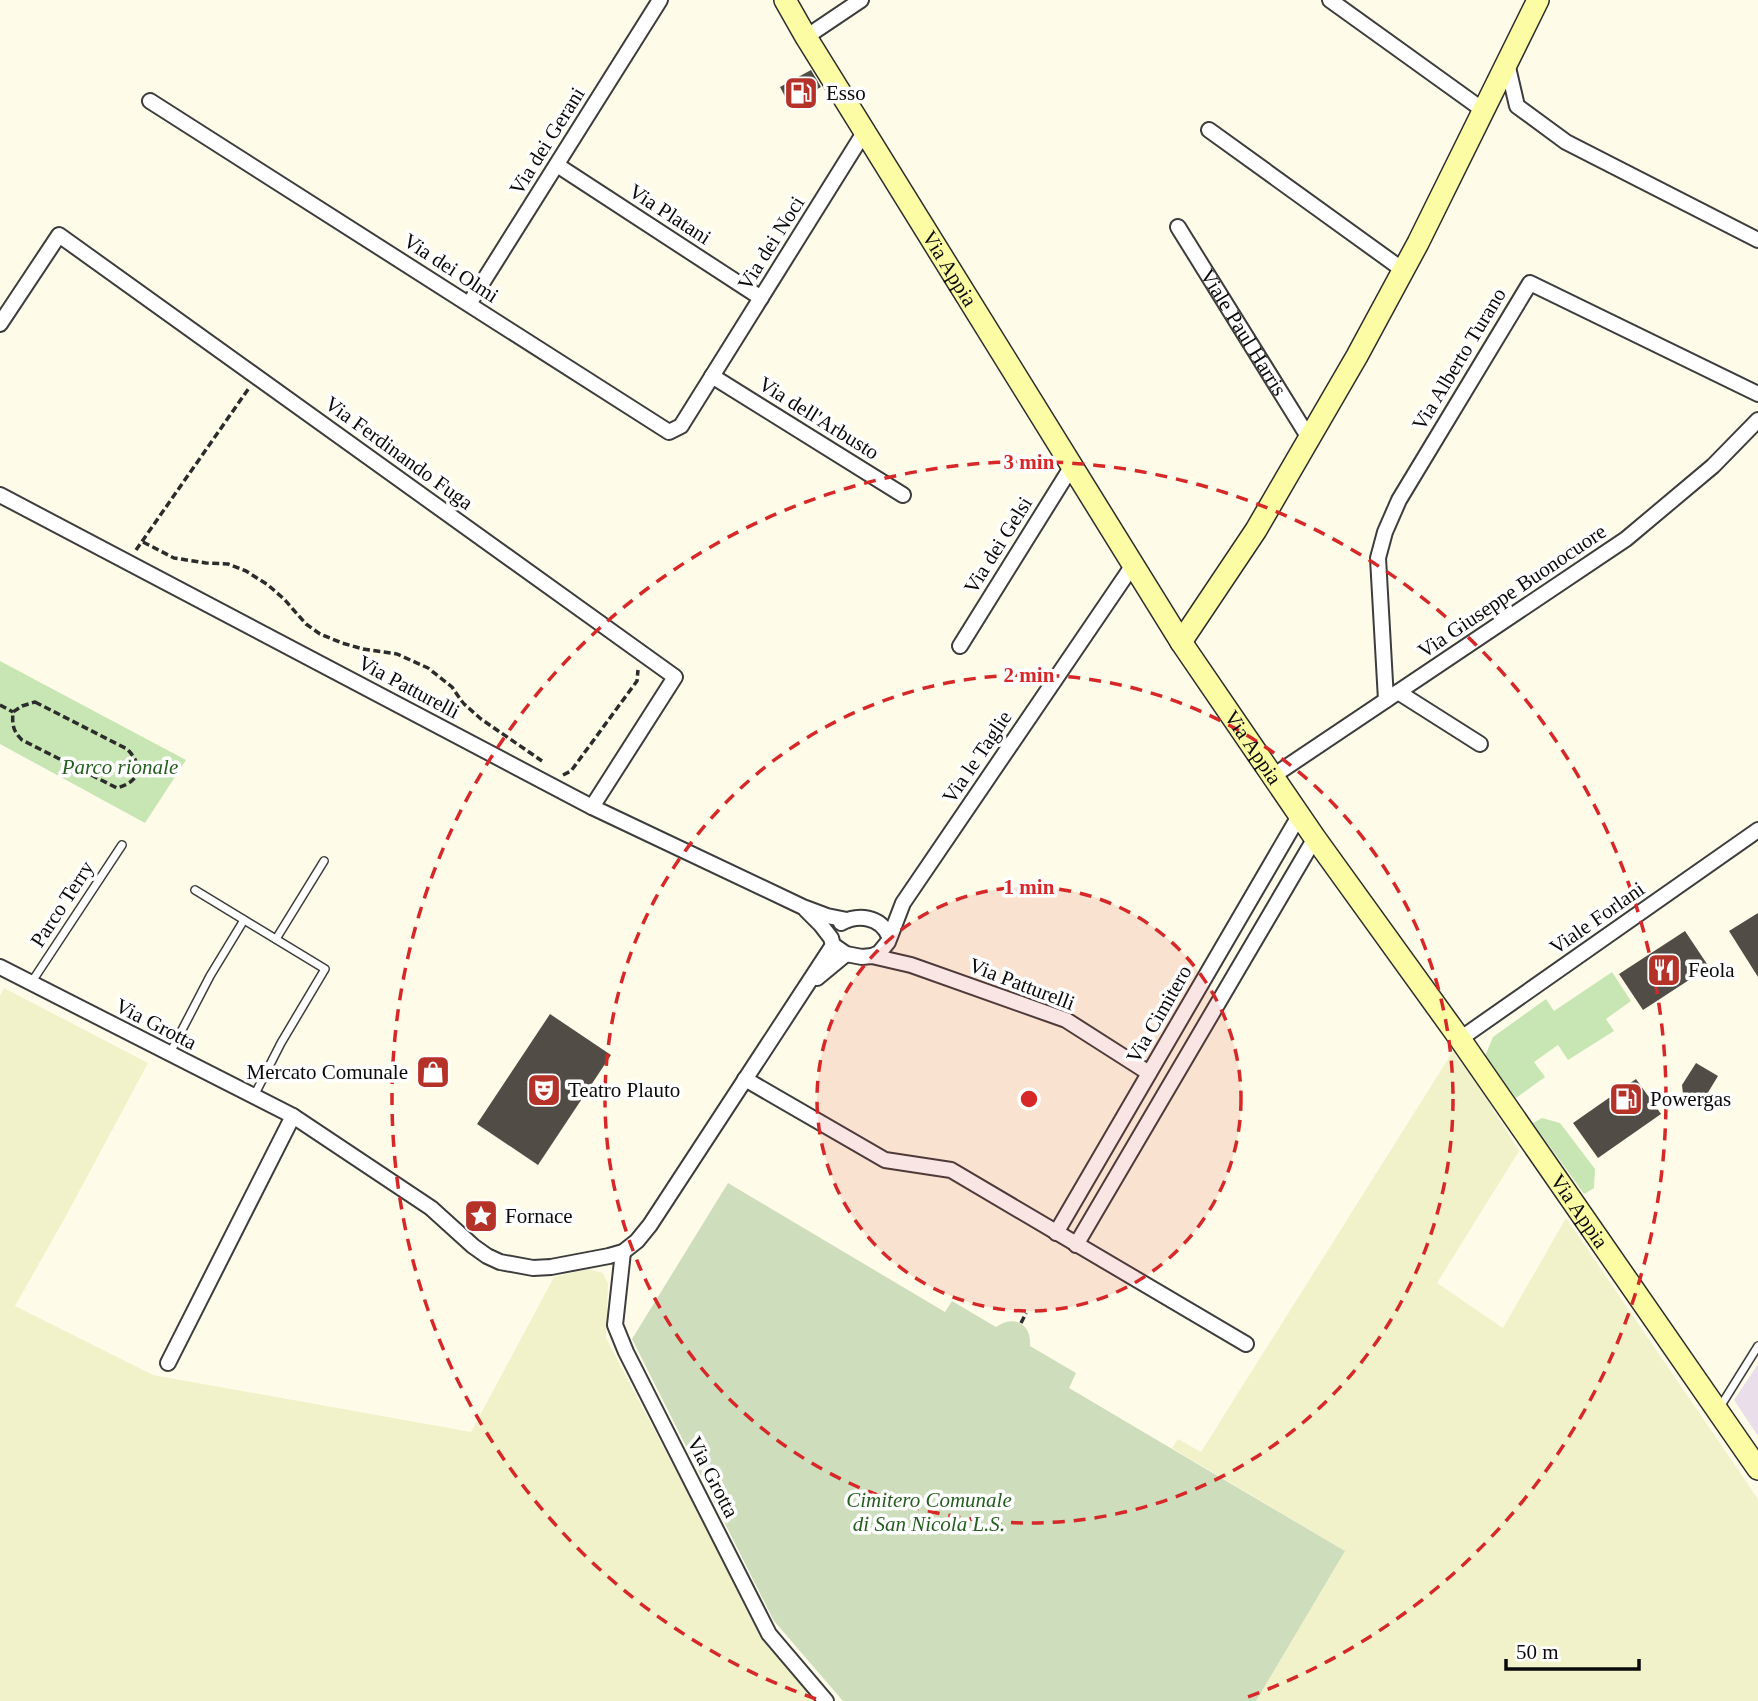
<svg xmlns="http://www.w3.org/2000/svg" width="1758" height="1701" font-family="'Times New Roman',serif">
<rect width="100%" height="100%" fill="#fefce8"/>
<polygon fill="#e9dee9" points="1758,1364 1758,1436 1734,1400"/>
<g fill="#f1f2ca">
<polygon points="4,988 148,1063 66,1216 15,1306 153,1375 471,1432 554,1277 588,1269 603,1273 608,1284 606,1338 729,1572 768,1640 821,1701 0,1701 0,996"/>
<polygon points="1455,1048 1519,1151 1437,1283 1503,1328 1566,1218 1758,1499 1758,1701 1256,1701 1345,1551 1172,1448 1178,1439 1201,1452"/>
</g>
<g fill="#c8e6b4">
<polygon points="0,661 186,760 145,823 0,744"/>
<polygon points="1612,972 1631,1001 1606,1019 1614,1031 1568,1060 1558,1045 1534,1062 1545,1077 1516,1098 1485,1056 1493,1037 1546,999 1554,1011"/>
<polygon points="1542,1118 1560,1123 1595,1169 1594,1188 1584,1194 1533,1123"/>
</g>
<path fill="#ceddbc" d="M 728,1183 L 945,1312 L 952,1301 L 996,1327 C 1014,1314 1032,1324 1030,1346 L 1076,1373 L 1069,1388 L 1345,1551 L 1256,1701 L 843,1701 L 774,1621 L 632,1339 Z"/>
<g fill="#524c47">
<polygon points="811,70 821,87 789,104 780,87"/>
<polygon points="1758,913 1758,977 1729,931"/>
<polygon points="1685,931 1709,967 1643,1010 1619,974"/>
<polygon points="550,1014 611,1055 538,1165 477,1124"/>
<polygon points="1696,1063 1718,1076 1701,1104 1683,1094 1682,1085"/>
<polygon points="1636,1079 1661,1114 1598,1158 1573,1123"/>
</g>
<g fill="none" stroke-linecap="round" stroke-linejoin="round">
<g stroke="#3d3d3d" stroke-width="10">
<g id="lane">
<polyline points="195,890 325,969 281,1043 254,1096"/>
<polyline points="276,939 324,861"/>
<polyline points="31,983 122,845"/>
<polyline points="170,1053 210,976 244,920"/>
<polyline points="1720,1407 1758,1346"/>
</g>
</g>
<g stroke="#3d3d3d" stroke-width="18">
<g id="street">
<polyline points="1330,0 1483,110"/>
<polyline points="806,37 861,0"/>
<polyline points="1507,63 1517,106 1566,142 1758,240"/>
<polyline points="150,101 669,432 681,426 865,131"/>
<polyline points="1209,130 1403,270"/>
<polyline points="557,165 761,298"/>
<path id="s1" d="M 1178,227 L 1309,438"/>
<polyline points="469,304 660,0"/>
<polyline points="0,324 59,235 675,677 592,807"/>
<polyline points="712,376 903,495"/>
<polyline points="0,495 592,807 803,907 827,916 847,920"/>
<polyline points="960,646 1072,466"/>
<polyline points="1398,692 1480,744"/>
<polyline points="1386,700 1378,558 1385,532 1399,500 1530,283 1758,394"/>
<polyline points="1273,776 1626,539 1713,466 1758,420"/>
<polyline points="806,910 821,925 831,938 833,945 846,954 862,957 872,956 911,965 1066,1020 1149,1073"/>
<path d="M 841,923 C 858,914 880,916 889,936"/>
<polyline points="872,956 879,953 888,942 903,903 1133,565"/>
<polyline points="0,967 293,1116 431,1208 473,1246 487,1256 500,1262 533,1268 551,1267 609,1256 623,1252 637,1241 650,1225 833,945"/>
<polyline points="817,978 846,954"/>
<polyline points="1460,1039 1758,830"/>
<polyline points="745,1079 885,1160 951,1170 1246,1344"/>
<polyline points="1056,1233 1299,816"/>
<polyline points="1076,1245 1315,838"/>
<polyline points="623,1252 615,1325 626,1352 769,1634 826,1701"/>
<polyline points="168,1363 293,1116"/>
</g>
</g>
<g stroke="#2c2c2c" stroke-width="24">
<g id="secondary">
<path id="s2" d="M 785,0 L 806,37 L 1181,642 L 1315,838 L 1460,1039 L 1758,1469"/>
<polyline points="1181,642 1256,530 1357,356 1418,243 1538,0"/>
</g>
</g>
<g stroke="#2c2c2c" stroke-width="3.5" stroke-dasharray="7 3.5" stroke-linecap="butt">
<polyline points="143,542 174,558 206,563 228,564 246,571 268,585 284,599 306,624 320,634 342,643 363,649 397,654 428,668 452,687 463,703 481,719 542,761"/>
<polyline points="136,550 249,388"/>
<path d="M 35,702 L 127,749 C 144,766 141,781 117,788 L 22,740 C 13,731 12,725 13,712 L 22,706 Z"/>
<polyline points="0,705 13,712"/>
<polyline points="563,775 571,771 637,681 638,670"/>
<polyline points="1021,1323 1026,1313"/>
</g>
<use href="#lane" stroke="#fff" stroke-width="7"/>
<use href="#street" stroke="#fff" stroke-width="14"/>
<use href="#secondary" stroke="#fcfca5" stroke-width="21"/>
</g>
<circle cx="1029" cy="1099" r="212" fill="#d62828" fill-opacity=".12"/>
<g fill="none" stroke="#d62828" stroke-width="3.5" stroke-dasharray="12 9">
<circle cx="1029" cy="1099" r="212"/>
<circle cx="1029" cy="1099" r="424"/>
<path d="M816 1699A637 637 0 1 1 1242 1699"/>
</g>
<defs>
<g id="fuel-square" transform="scale(1.75)"><rect x="-9" y="-9" width="18" height="18" rx="4" fill="#b43228" stroke="#fff"/><path d="M-5.5-6h7V0h2V4h1.3V-2.5L3-4.5l.8-.8L6-3V5H2.5V1h-1V6h-7ZM-4.2-4.7v3.2H.2V-4.7Z" fill="#fff"/></g>
<g id="restaurant-square" transform="scale(1.75)"><rect x="-9" y="-9" width="18" height="18" rx="4" fill="#b43228" stroke="#fff"/><path d="M-5-6h1v4h1v-4h1v4h1v-4h1v5L-1.5 .5V6h-2V.5L-5-1ZM5-6V6H3V1.5H1.5Q1.5-4 5-6Z" fill="#fff"/></g>
<g id="shop-square" transform="scale(1.75)"><rect x="-9" y="-9" width="18" height="18" rx="4" fill="#b43228" stroke="#fff"/><path d="M-5-2.5h2.3a2.7 3.5 0 0 1 5.4 0H5L5.5 6h-11ZM-1.5-2.5h3a1.5 2.3 0 0 0-3 0Z" fill="#fff"/></g>
<g id="theatre-square" transform="scale(1.75)"><rect x="-9" y="-9" width="18" height="18" rx="4" fill="#b43228" stroke="#fff"/><path d="M-5-5.5Q0-4 5-5.5V0Q5 5 0 6Q-5 5-5 0ZM-3.3-2.5H-1v1.5H-3.3ZM1-2.5H3.3v1.5H1ZM-2.8 1Q0 5.5 2.8 1Z" fill="#fff"/></g>
<g id="sight-square" transform="scale(1.75)"><rect x="-9" y="-9" width="18" height="18" rx="4" fill="#b43228" stroke="#fff"/><path d="M0-6L1.8-2.2L6-1.7L2.9 1.2L3.7 5.4L0 3.3L-3.7 5.4L-2.9 1.2L-6-1.7L-1.8-2.2Z" fill="#fff"/></g>
</defs>
<g fill-rule="evenodd">
<use href="#fuel-square" x="801" y="93"/>
<use href="#restaurant-square" x="1664" y="970"/>
<use href="#shop-square" x="433" y="1072"/>
<use href="#theatre-square" x="544" y="1090"/>
<use href="#fuel-square" x="1626" y="1099"/>
<use href="#sight-square" x="481" y="1216"/>
</g>
<g text-anchor="middle" dominant-baseline="central" stroke-width="7" stroke-linejoin="round" paint-order="stroke">
<g font-size="21" fill="#0a0a0a" stroke="#fff" text-anchor="start">
<text x="826" y="93">Esso</text>
<text x="1688" y="970">Feola</text>
<text x="408" y="1072" text-anchor="end">Mercato Comunale</text>
<text x="568" y="1090">Teatro Plauto</text>
<text x="1650" y="1099">Powergas</text>
<text x="505" y="1216">Fornace</text>
</g>
<g font-size="21" fill="#0a0a0a" stroke="#fff">
<text transform="translate(547 141) rotate(-58)">Via dei Gerani</text>
<text transform="translate(670 214) rotate(33)">Via Platani</text>
<text transform="translate(771 243) rotate(-58)">Via dei Noci</text>
<text transform="translate(451 268) rotate(33)">Via dei Olmi</text>
<text stroke="none"><textPath href="#s2" startOffset="315">Via Appia</textPath></text>
<text stroke="none"><textPath href="#s1" startOffset="124">Viale Paul Harris</textPath></text>
<text transform="translate(1459 359) rotate(-59)">Via Alberto Turano</text>
<text transform="translate(819 418) rotate(32)">Via dell'Arbusto</text>
<text transform="translate(399 453) rotate(36)">Via Ferdinando Fuga</text>
<text transform="translate(998 545) rotate(-58)">Via dei Gelsi</text>
<text transform="translate(1512 591) rotate(-34)">Via Giuseppe Buonocuore</text>
<text transform="translate(409 687) rotate(28)">Via Patturelli</text>
<text stroke="none"><textPath href="#s2" startOffset="882">Via Appia</textPath></text>
<text transform="translate(977 757) rotate(-56)">Via le Taglie</text>
<text transform="translate(62 904) rotate(-57)">Parco Terry</text>
<text transform="translate(1597 918) rotate(-35)">Viale Forlani</text>
<text transform="translate(1022 984) rotate(21)">Via Patturelli</text>
<text transform="translate(1159 1014) rotate(-60)">Via Cimitero</text>
<text transform="translate(156 1024) rotate(27)">Via Grotta</text>
<text stroke="none"><textPath href="#s2" startOffset="1449">Via Appia</textPath></text>
<text transform="translate(713 1477) rotate(63)">Via Grotta</text>
</g>
<g font-size="21" font-style="italic" fill="#245e1e" stroke="#fff">
<text x="120" y="767">Parco rionale</text>
<text x="929" y="1500">Cimitero Comunale<tspan x="929" dy="24">di San Nicola L.S.</tspan></text>
</g>
</g>
<circle cx="1029" cy="1099" r="10" fill="#d62828" stroke="#fff" stroke-width="3.5"/>
<g font-size="21" text-anchor="middle" font-weight="bold" fill="#d62828" stroke="#fff" stroke-width="7" stroke-linejoin="round" paint-order="stroke">
<text x="1029" y="469">3 min</text>
<text x="1029" y="682">2 min</text>
<text x="1029" y="894">1 min</text>
</g>
<path d="M1506 1659v10h133v-10" fill="none" stroke="#0a0a0a" stroke-width="3.5"/>
<text x="1516" y="1659" font-size="21" fill="#0a0a0a" stroke="#ffffff" stroke-width="5" paint-order="stroke">50 m</text>
</svg>
